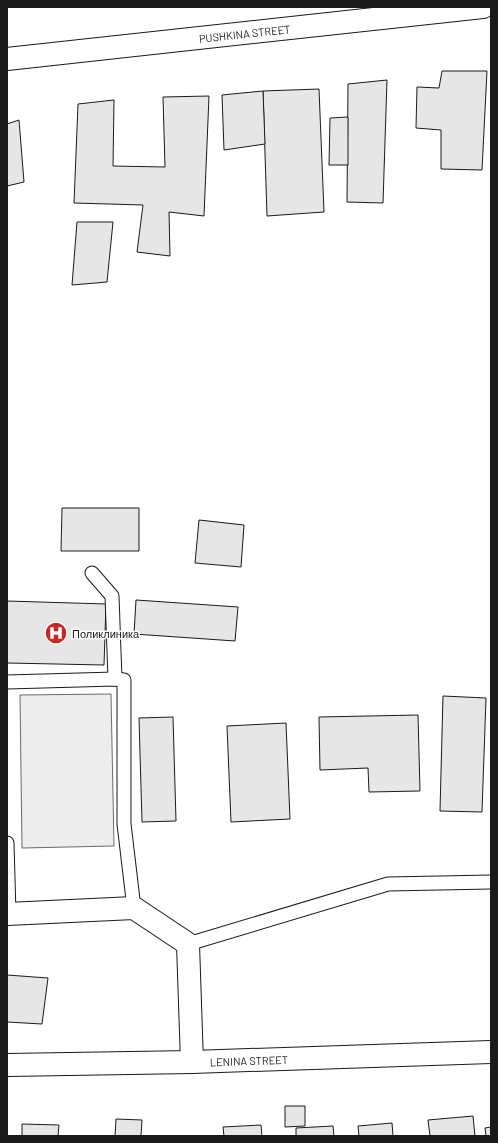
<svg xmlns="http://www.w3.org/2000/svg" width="498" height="1143" font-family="Barlow,sans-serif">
<rect width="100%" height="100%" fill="#fff"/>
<polygon fill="#ededed" stroke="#6a6a6a" points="111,694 114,846 22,848 20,695"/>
<g fill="#e6e6e6" stroke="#1a1a1a">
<polygon points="442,71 487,71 482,170 441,169 441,130 416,128 417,87 439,88"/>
<polygon points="387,80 383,203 347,202 348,84"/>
<polygon points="319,89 324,212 267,216 263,91"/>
<polygon points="263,91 265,144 224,150 222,95"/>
<polygon points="209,96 204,216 169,212 170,256 137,252 143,205 74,203 78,104 114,100 113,166 165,167 163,97"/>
<polygon points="348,117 348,165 329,165 330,118"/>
<polygon points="19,120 24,182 7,186 7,124"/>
<polygon points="77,222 113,222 107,282 72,285"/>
<polygon points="62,508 139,508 139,551 61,551"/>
<polygon points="199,520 244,525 241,567 195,563"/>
<polygon points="136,600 238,607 235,641 134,634"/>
<polygon points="7,601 106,604 104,665 7,663"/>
<polygon points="443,696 486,698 482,812 440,811"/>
<polygon points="418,715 420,791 369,792 368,768 320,770 319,717"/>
<polygon points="173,717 176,821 142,822 139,718"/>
<polygon points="286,723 290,819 231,822 227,726"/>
<polygon points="7,975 48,978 42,1024 7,1022"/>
<polygon points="285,1106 305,1106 305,1126 285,1127"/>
<polygon points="473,1116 475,1136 430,1136 428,1120"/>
<polygon points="116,1119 142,1120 141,1136 115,1136"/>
<polygon points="392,1123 393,1136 359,1136 358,1126"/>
<polygon points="22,1124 59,1125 58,1136 22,1136"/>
<polygon points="261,1125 262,1136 224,1136 223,1127"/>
<polygon points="333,1126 334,1136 296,1136 296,1128"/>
<polygon points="491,1127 491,1136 486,1136 485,1128"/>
</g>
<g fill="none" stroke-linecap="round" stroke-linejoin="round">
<g stroke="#1a1a1a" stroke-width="15">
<g id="lane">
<polyline points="92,573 112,596 115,679"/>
<polyline points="7,682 115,679 124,680 124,824 134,908"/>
<polyline points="7,843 9,914"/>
<polyline points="188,944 388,884 491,882"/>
</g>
</g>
<g stroke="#1a1a1a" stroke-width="24">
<g id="street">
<path id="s1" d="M 7,59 L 483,7"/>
<polyline points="7,914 134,908 188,944 192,1062"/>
</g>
</g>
<g stroke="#1a1a1a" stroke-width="24">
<g id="secondary">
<path id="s2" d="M 7,1065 L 192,1062 L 491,1052"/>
</g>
</g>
<use href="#lane" stroke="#fff" stroke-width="13"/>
<use href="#street" stroke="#fff" stroke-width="22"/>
<use href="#secondary" stroke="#fff" stroke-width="22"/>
</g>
<defs>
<g id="hospital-disc" transform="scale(1.15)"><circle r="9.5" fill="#c62828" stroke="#fff"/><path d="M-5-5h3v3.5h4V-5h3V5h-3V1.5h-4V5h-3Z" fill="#fff"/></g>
</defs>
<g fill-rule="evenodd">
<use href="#hospital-disc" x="56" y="633"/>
</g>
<g text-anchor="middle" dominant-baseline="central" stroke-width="3" stroke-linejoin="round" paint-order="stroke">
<g font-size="11" fill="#1a1a1a" stroke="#fff">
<text stroke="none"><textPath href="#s1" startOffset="239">PUSHKINA STREET</textPath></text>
<text stroke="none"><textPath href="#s2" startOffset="242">LENINA STREET</textPath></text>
</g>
<g font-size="11" fill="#1a1a1a" stroke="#fff" text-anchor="start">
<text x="72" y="633">Поликлиника</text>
</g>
</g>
<rect width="498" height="1143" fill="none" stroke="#1a1a1a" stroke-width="16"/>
</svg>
